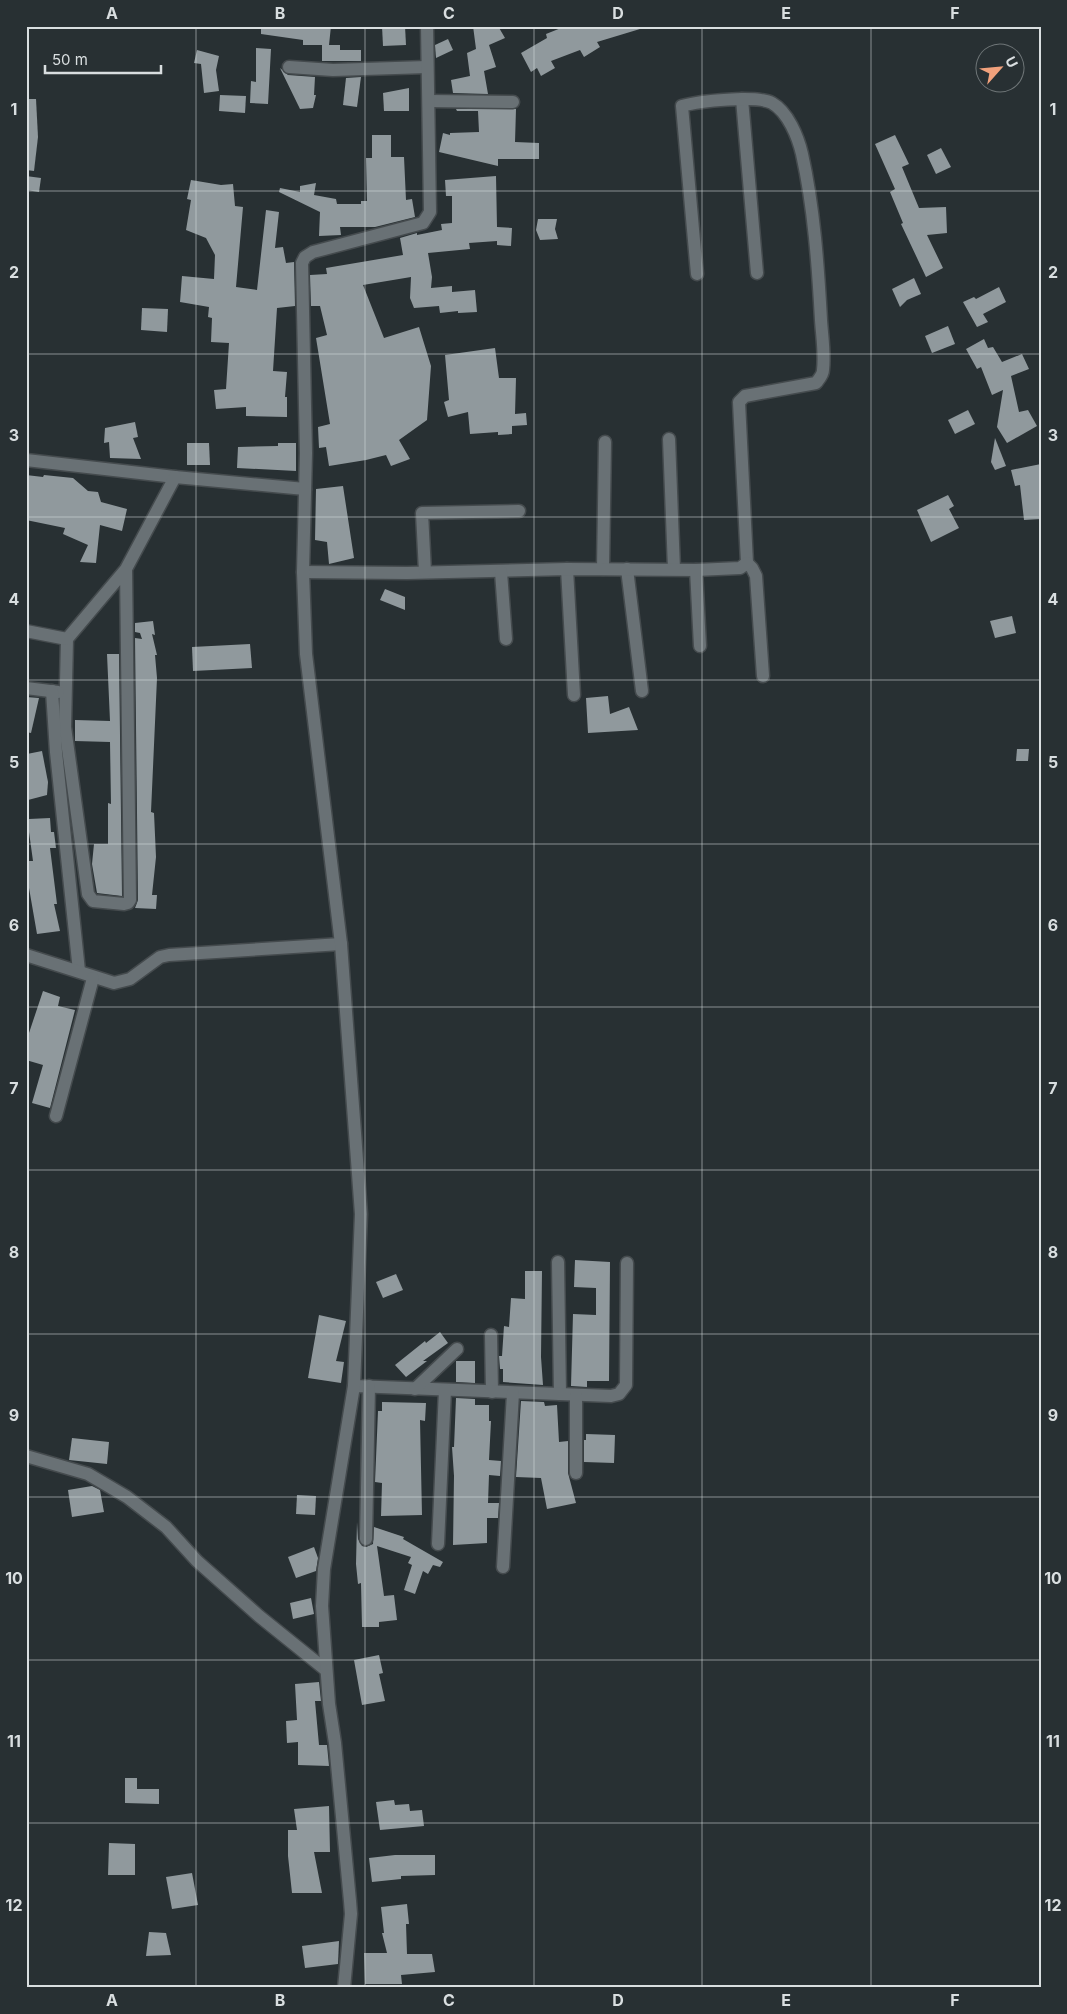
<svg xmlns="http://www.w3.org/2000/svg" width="1067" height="2014" font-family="Inter,sans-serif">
<rect width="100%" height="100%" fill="#283033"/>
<g fill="#90999d">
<polygon points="261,26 331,26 329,45 303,45 303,40 261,34"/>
<polygon points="382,26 405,26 406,45 383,46"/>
<polygon points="473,26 498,26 505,38 489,45 496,67 484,71 488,94 453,93 451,80 470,76 467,53 476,49"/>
<polygon points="566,26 639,26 640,29 597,42 600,47 584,57 580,50 551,61 555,68 541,76 537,68 531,72 521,53 547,38 546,34"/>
<polygon points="448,39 453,50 436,58 435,45"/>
<polygon points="322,45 340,45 340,50 361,50 361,61 322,61"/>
<polygon points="256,48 271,49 268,104 250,103 251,81 256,82"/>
<polygon points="197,50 219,56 216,70 219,91 204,93 201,64 194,63"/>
<polygon points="280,68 288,75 315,77 314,95 316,95 313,108 300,109"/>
<polygon points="361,77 357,107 343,105 346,78"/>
<polygon points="409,88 409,111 384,111 383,93"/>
<polygon points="220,95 246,96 245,113 219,111"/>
<polygon points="26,99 36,99 38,137 34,171 26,170"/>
<polygon points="456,109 516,109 515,142 539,143 539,159 498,159 498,166 439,152 443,133 450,135 450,133 479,132 478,111 457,111"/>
<polygon points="372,135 391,135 391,157 404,157 406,200 412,199 415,217 375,227 340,227 341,235 319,236 320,212 279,192 280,188 300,192 300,186 316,183 314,195 336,199 337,204 361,204 361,201 367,201 366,158 372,158"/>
<polygon points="895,135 909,164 902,167 919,208 946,207 947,233 927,235 943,268 926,277 901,224 903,223 890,192 895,189 875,144"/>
<polygon points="941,148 951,167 936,174 927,155"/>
<polygon points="26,176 41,178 39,192 26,190"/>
<polygon points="496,176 497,227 512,228 511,246 497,245 497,241 469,243 470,249 428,253 432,277 431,288 452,286 452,292 475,290 477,312 458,313 458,311 440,313 439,306 414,308 410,298 411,277 363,285 384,338 419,327 431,366 427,420 399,440 410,459 391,466 386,455 366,460 329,466 326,447 319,448 318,427 330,424 316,338 327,335 320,306 311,306 310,275 327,274 326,268 403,255 400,238 417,233 417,235 442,230 441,224 452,223 452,196 446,196 445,180"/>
<polygon points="191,180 221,185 233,184 235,206 243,207 236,287 257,290 266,210 279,212 275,248 283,247 286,263 294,262 295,306 277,308 273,371 287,372 285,397 287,397 287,417 246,416 246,407 216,409 214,390 226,389 229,343 211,342 212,318 208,317 209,307 180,302 182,276 214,279 215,255 206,238 186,230 191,200 187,199"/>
<polygon points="538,219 557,219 555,229 558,239 540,240 536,230"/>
<polygon points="914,278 921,294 907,300 900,307 892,289"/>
<polygon points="999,287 1006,302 983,314 988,322 977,327 963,302 974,297 976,299"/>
<polygon points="142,308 168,309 167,332 141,330"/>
<polygon points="948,326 955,344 932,353 925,336"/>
<polygon points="984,339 988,348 993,347 1002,362 1022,354 1029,369 1011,376 1019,412 1028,410 1037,426 1007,443 997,427 1003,390 992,395 981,367 977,369 966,349"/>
<polygon points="495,348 499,378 516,378 515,414 526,413 527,425 512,426 512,434 498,435 498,432 470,434 468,412 448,417 444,402 449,400 445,355"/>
<polygon points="968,410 975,424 955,434 948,420"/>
<polygon points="135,422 138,437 133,438 141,459 110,458 109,442 104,443 105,428"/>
<polygon points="995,438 1006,466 995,470 991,462"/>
<polygon points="187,443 209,443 210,465 187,465"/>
<polygon points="278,443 296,443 296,471 237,468 238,447 278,446"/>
<polygon points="1041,464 1041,519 1024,520 1020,485 1015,486 1011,470"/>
<polygon points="26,475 43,477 44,475 73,478 88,491 98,492 101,502 127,509 122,531 100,525 96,563 80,562 88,545 63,534 65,528 26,520"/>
<polygon points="343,486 354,558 329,564 327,542 315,540 316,489"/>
<polygon points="948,495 954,506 949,509 959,528 931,542 917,510"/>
<polygon points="385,589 405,597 405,610 380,600"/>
<polygon points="1012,616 1016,633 995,638 990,621"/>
<polygon points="153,621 155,635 152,634 157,655 155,655 157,678 151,812 154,813 156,857 152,895 157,895 156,909 135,908 138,900 135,638 142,639 140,633 135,632 135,623"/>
<polygon points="250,644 252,668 193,671 192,647"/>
<polygon points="107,654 119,654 122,896 97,893 92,864 94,844 108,844 108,803 111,804 110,742 75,741 75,720 110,721"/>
<polygon points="608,696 610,714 629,707 638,730 588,733 586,698"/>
<polygon points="26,697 39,698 31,733 26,732"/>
<polygon points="1017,749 1029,749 1028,761 1016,761"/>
<polygon points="42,751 48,782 47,795 28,800 27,754"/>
<polygon points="50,818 51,832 54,832 56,848 50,848 57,904 54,904 60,931 37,934 29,888 29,861 33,861 29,832 27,832 29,819"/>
<polygon points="43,991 60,997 58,1006 75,1010 50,1108 32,1103 43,1065 26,1060 26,1042"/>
<polygon points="575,1260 610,1262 609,1381 587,1381 587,1387 571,1386 573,1314 596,1315 596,1288 574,1287"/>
<polygon points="525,1271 542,1271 541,1357 543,1385 503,1382 503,1369 500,1369 499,1356 502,1356 504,1326 509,1327 511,1298 525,1299"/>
<polygon points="396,1274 403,1290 383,1298 376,1282"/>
<polygon points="319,1315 346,1321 336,1361 344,1362 341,1383 308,1378"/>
<polygon points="440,1332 448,1343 423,1361 427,1361 406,1377 395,1365 425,1341 426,1343"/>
<polygon points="456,1361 475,1361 475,1383 456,1382"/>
<polygon points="456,1398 475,1399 475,1405 489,1405 489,1421 491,1421 489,1460 501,1461 500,1476 489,1475 488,1503 499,1503 498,1518 487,1518 487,1543 453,1545 454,1476 452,1447 454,1447"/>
<polygon points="521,1401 544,1402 545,1406 557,1405 559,1442 568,1441 568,1473 576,1503 547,1509 541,1478 516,1477"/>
<polygon points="382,1402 426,1403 425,1421 420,1420 422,1515 381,1516 382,1483 375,1482 378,1411 382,1411"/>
<polygon points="586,1434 615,1435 614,1463 584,1462 584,1440 586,1440"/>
<polygon points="72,1438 109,1442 107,1464 69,1460"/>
<polygon points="92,1486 100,1490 104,1512 72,1517 68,1490"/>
<polygon points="297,1495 316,1496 315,1515 296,1514"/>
<polygon points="357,1522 358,1539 362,1546 366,1547 373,1544 374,1527 404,1537 403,1539 443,1562 440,1567 433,1565 428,1574 423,1571 415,1594 404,1590 412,1565 408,1563 411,1557 377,1546 384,1596 394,1595 397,1620 379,1622 379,1627 362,1627 361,1583 358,1584 356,1564"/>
<polygon points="314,1547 318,1558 316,1571 296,1578 288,1557"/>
<polygon points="311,1598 314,1614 293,1619 290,1603"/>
<polygon points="379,1655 383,1673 379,1674 385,1701 362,1705 354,1660"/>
<polygon points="319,1682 321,1701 315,1701 319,1745 327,1745 329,1766 298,1765 298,1742 287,1743 286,1721 297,1720 295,1684"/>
<polygon points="125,1778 137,1778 137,1789 159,1789 159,1804 125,1803"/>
<polygon points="394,1800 395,1805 409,1804 410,1811 422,1810 424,1826 380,1830 376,1802"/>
<polygon points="329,1806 330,1852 314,1852 322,1893 292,1893 288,1856 288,1830 297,1830 294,1809"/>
<polygon points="109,1843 135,1844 135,1875 108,1875"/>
<polygon points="395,1855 435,1855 435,1875 401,1876 401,1879 372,1882 369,1858"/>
<polygon points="192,1873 198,1905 172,1909 166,1877"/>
<polygon points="407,1904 409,1924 406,1924 407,1954 432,1954 435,1972 401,1975 402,1984 365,1984 364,1953 387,1953 382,1933 384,1933 381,1907"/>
<polygon points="149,1932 166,1933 171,1955 146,1956"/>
<polygon points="339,1941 338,1964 305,1968 302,1946"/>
</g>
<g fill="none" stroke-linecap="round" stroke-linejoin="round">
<g stroke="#454b4e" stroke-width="15">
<g id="street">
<polyline points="289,67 333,70 427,67"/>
<polyline points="742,99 757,273"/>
<polyline points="430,101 513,102"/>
<path d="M 697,274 L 682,106 C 699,101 757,95 772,103 C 788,112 798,137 802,154 C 814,208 818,265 821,320 C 822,336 825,354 823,370 C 823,375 819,379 816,383 L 745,396 L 739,402 L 747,563"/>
<polyline points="669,439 674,569"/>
<polyline points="26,460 175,477 305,489"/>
<polyline points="747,563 752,568 756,576 763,676"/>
<polyline points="126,569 130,900 128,903 124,904 93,901 88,894 65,727 67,639 126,569 175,477"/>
<polyline points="567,569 574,695"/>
<polyline points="603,569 605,442"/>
<polyline points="627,569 642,691"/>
<polyline points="696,570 700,646"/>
<polyline points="303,572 407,573 567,569 696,570 740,568 747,563"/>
<polyline points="425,572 422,513 519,511"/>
<polyline points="501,572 506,639"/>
<polyline points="26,631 67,639"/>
<polyline points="26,688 58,692"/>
<polyline points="52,691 56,752 79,971"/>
<polyline points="26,955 114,983 130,979 160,957 169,955 341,944"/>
<polyline points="56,1116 93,978"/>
<polyline points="558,1262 560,1394"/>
<polyline points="491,1335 492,1392"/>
<polyline points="354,1386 611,1396 619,1394 626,1385 627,1263"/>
<polyline points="415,1389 457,1349"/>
<polyline points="576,1395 576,1473"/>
<polyline points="26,1456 88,1474 127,1497 166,1527 197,1561 259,1616 326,1670"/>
<polyline points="366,1539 369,1386"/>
<polyline points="438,1544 445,1390"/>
<polyline points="503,1567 513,1393"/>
<polyline points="344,1988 351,1914 350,1901 335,1743 329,1704 322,1606 324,1569 354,1386 361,1214 341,944 306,654 303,572 306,453 302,263 305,257 313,252 423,223 430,212 427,26"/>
</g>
</g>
<use href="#street" stroke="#697175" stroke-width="12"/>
</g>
<path fill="none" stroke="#d9dee0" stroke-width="1" stroke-opacity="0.55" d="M 196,26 L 196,1988M 365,26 L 365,1988M 534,26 L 534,1988M 702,26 L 702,1988M 871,26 L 871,1988M 26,191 L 1041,191M 26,354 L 1041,354M 26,517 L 1041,517M 26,680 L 1041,680M 26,844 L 1041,844M 26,1007 L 1041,1007M 26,1170 L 1041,1170M 26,1334 L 1041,1334M 26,1497 L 1041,1497M 26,1660 L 1041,1660M 26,1823 L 1041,1823"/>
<rect width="1067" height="2014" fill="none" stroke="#283033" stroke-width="55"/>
<g transform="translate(1000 68) rotate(63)"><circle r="24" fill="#283033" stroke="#6f7678"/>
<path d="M0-4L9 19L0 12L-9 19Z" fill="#f1a17c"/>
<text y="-8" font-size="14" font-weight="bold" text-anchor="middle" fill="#d9dee0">U</text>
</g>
<path d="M45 65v8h116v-8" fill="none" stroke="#d9dee0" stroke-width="2.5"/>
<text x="52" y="65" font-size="15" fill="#d9dee0" stroke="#283033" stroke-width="4" paint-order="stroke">50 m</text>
<rect x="28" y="28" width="1012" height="1958" fill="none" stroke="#d9dee0" stroke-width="2"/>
<g font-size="16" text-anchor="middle" font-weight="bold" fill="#d9dee0">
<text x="112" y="19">A</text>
<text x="280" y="19">B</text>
<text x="449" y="19">C</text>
<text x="618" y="19">D</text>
<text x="786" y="19">E</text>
<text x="955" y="19">F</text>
<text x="14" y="115">1</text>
<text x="1053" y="115">1</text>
<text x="14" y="278">2</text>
<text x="1053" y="278">2</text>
<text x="14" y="441">3</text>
<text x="1053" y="441">3</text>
<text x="14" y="605">4</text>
<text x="1053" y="605">4</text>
<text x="14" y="768">5</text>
<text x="1053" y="768">5</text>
<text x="14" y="931">6</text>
<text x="1053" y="931">6</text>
<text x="14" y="1094">7</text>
<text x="1053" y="1094">7</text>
<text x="14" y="1258">8</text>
<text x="1053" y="1258">8</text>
<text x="14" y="1421">9</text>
<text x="1053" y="1421">9</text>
<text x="14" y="1584">10</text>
<text x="1053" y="1584">10</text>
<text x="14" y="1747">11</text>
<text x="1053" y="1747">11</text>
<text x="14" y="1911">12</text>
<text x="1053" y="1911">12</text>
<text x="112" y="2006">A</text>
<text x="280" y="2006">B</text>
<text x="449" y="2006">C</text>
<text x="618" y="2006">D</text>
<text x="786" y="2006">E</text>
<text x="955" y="2006">F</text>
</g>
</svg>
